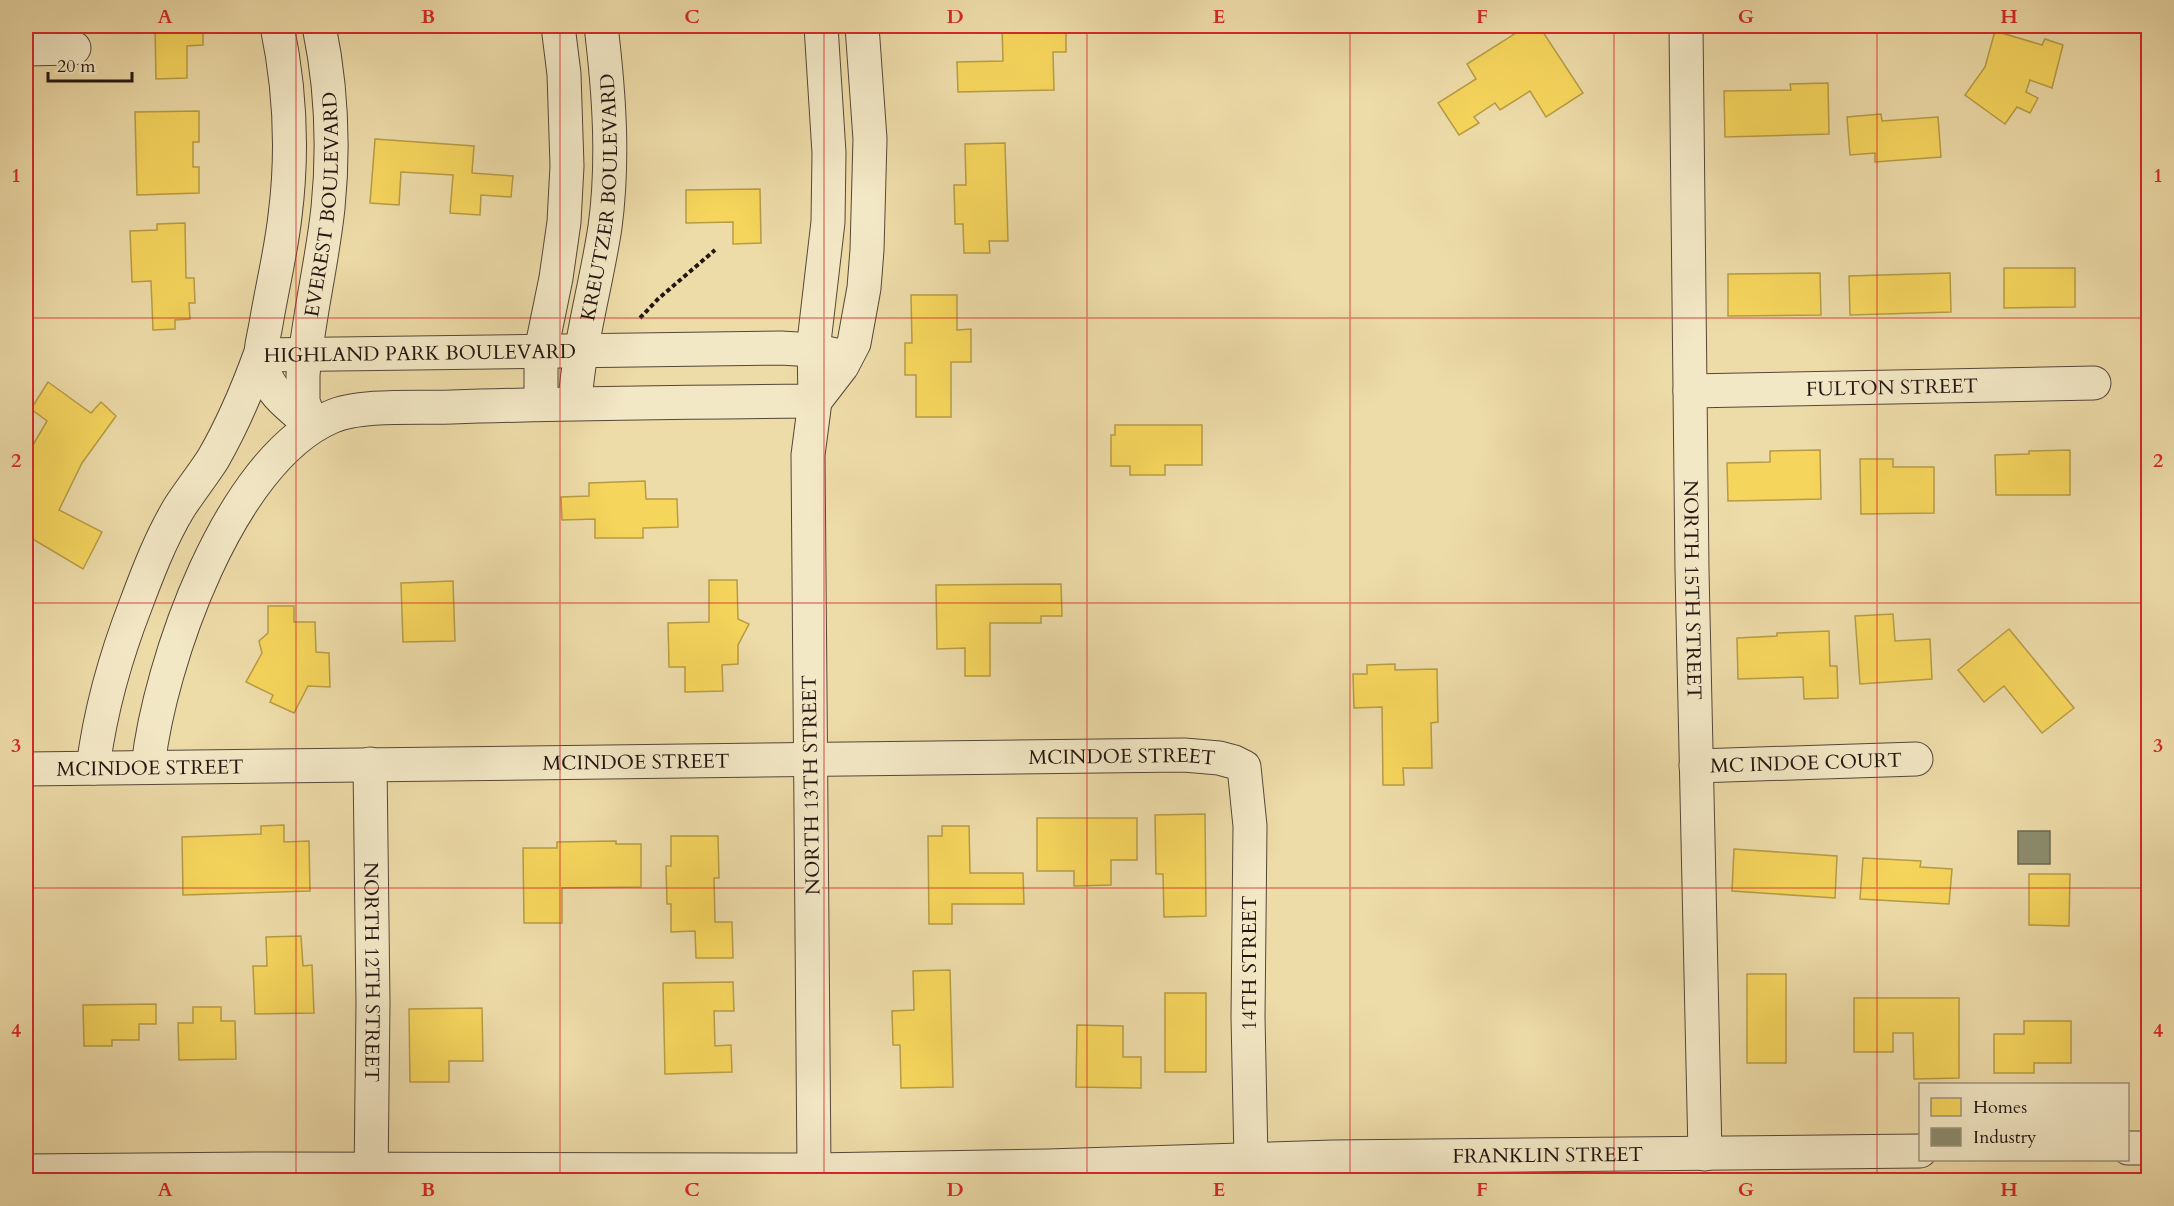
<svg xmlns="http://www.w3.org/2000/svg" width="2174" height="1206" font-family="Cardo,serif">
<rect width="100%" height="100%" fill="#eddba8"/>
<filter id="stains"><feTurbulence type="fractalNoise" baseFrequency=".00333" numOctaves="4"/><feColorMatrix values="0 0 0 0 .2 0 0 0 0 .09 0 0 0 0 .02 0 0 0 .5 -.17"/></filter>
<radialGradient id="worn" r=".72"><stop offset=".6" stop-color="#630" stop-opacity="0"/><stop offset="1" stop-color="#630" stop-opacity=".3"/></radialGradient>
<g fill="#f6d55c" stroke="#b69c46" stroke-width="1.5">
<polygon points="155,26 203,26 203,45 187,46 187,78 156,79"/>
<polygon points="1002,26 1066,26 1066,52 1053,52 1054,90 958,92 957,62 1003,61"/>
<polygon points="1527,26 1539,26 1583,93 1546,117 1530,91 1500,110 1495,103 1474,117 1479,123 1459,135 1438,103 1476,79 1467,64"/>
<polygon points="1995,31 2042,45 2045,39 2063,45 2052,88 2030,80 2026,92 2038,98 2030,113 2017,107 2005,124 1965,95 1985,67"/>
<polygon points="1828,83 1829,134 1725,137 1724,91 1791,90 1790,84"/>
<polygon points="199,111 199,142 193,142 193,167 199,167 199,193 137,195 135,112"/>
<polygon points="1881,114 1882,121 1938,117 1941,157 1875,162 1875,153 1850,155 1847,117"/>
<polygon points="375,139 474,146 472,173 513,176 511,197 481,195 480,215 450,213 453,175 401,172 399,205 370,203"/>
<polygon points="1005,143 1008,241 989,241 990,253 964,253 963,224 955,224 954,185 966,185 965,144"/>
<polygon points="760,189 761,243 733,244 733,222 686,223 686,190"/>
<polygon points="185,223 186,278 194,278 195,303 189,303 190,319 175,320 175,329 153,330 151,281 132,282 130,231 157,230 157,224"/>
<polygon points="2004,268 2075,268 2075,307 2004,308"/>
<polygon points="1820,273 1821,315 1728,316 1728,274"/>
<polygon points="1950,273 1951,312 1850,315 1849,276"/>
<polygon points="911,295 957,295 957,330 971,329 971,362 951,362 951,417 916,417 916,375 905,375 905,343 912,343"/>
<polygon points="48,382 91,413 101,402 116,416 82,463 59,510 102,532 83,569 26,535 26,484 30,475 26,472 26,457 47,421 31,409"/>
<polygon points="1115,425 1202,425 1202,465 1165,465 1165,475 1130,475 1130,466 1111,466 1111,435 1115,435"/>
<polygon points="1820,450 1821,499 1728,501 1727,463 1770,462 1770,451"/>
<polygon points="2070,450 2070,495 1996,495 1995,455 2029,454 2029,451"/>
<polygon points="1860,459 1893,459 1893,467 1934,467 1934,513 1861,514"/>
<polygon points="645,481 646,499 677,499 678,527 643,528 643,538 595,538 595,519 562,520 561,497 589,496 589,483"/>
<polygon points="709,580 737,580 738,619 749,624 738,645 738,664 722,665 723,691 685,692 685,667 669,667 668,623 709,622"/>
<polygon points="453,581 455,641 403,642 401,583"/>
<polygon points="1061,584 1062,616 1041,616 1041,623 990,623 990,676 965,676 965,648 937,649 936,585"/>
<polygon points="268,606 294,606 294,622 315,622 316,652 329,653 330,687 308,686 294,713 270,702 273,695 246,682 262,653 259,641 268,633"/>
<polygon points="1893,614 1895,641 1930,639 1932,679 1860,684 1855,616"/>
<polygon points="2009,629 2074,708 2042,733 2004,686 1984,702 1958,670"/>
<polygon points="1829,631 1830,666 1837,666 1838,698 1804,699 1803,677 1738,679 1737,638 1777,636 1777,633"/>
<polygon points="1395,664 1395,670 1437,669 1438,722 1431,723 1432,768 1403,768 1404,785 1383,785 1382,707 1354,708 1353,674 1367,674 1367,665"/>
<polygon points="1205,814 1206,916 1164,917 1163,874 1156,874 1155,815"/>
<polygon points="1037,818 1137,818 1137,860 1111,860 1111,885 1074,886 1074,871 1037,871"/>
<polygon points="284,825 284,842 309,841 310,891 183,895 182,837 261,834 261,826"/>
<polygon points="942,826 969,826 970,873 1023,873 1024,904 952,904 952,924 929,924 928,836 942,836"/>
<polygon points="671,836 718,836 719,878 714,878 715,922 732,922 733,958 696,958 695,931 671,932 671,904 667,904 666,866 671,866"/>
<polygon points="616,841 616,844 641,844 641,887 562,888 562,923 524,923 523,848 557,848 557,842"/>
<polygon points="1734,849 1837,856 1835,898 1732,891"/>
<polygon points="1863,858 1921,861 1920,867 1952,869 1949,904 1860,899"/>
<polygon points="2029,874 2070,874 2069,926 2029,925"/>
<polygon points="301,936 303,966 312,965 314,1013 255,1014 253,966 267,966 266,937"/>
<polygon points="950,970 953,1087 901,1088 900,1045 893,1045 892,1011 914,1010 913,971"/>
<rect x="1747" y="974" width="39" height="89"/>
<polygon points="733,982 734,1011 714,1011 715,1046 731,1045 732,1072 665,1074 663,983"/>
<rect x="1165" y="993" width="41" height="79"/>
<polygon points="1854,998 1959,998 1959,1078 1914,1079 1913,1033 1893,1033 1893,1052 1854,1052"/>
<polygon points="156,1004 156,1024 139,1024 139,1040 112,1040 112,1046 84,1046 83,1005"/>
<polygon points="193,1007 221,1007 221,1021 235,1021 236,1059 179,1060 178,1023 193,1023"/>
<polygon points="482,1008 483,1061 449,1061 449,1082 410,1082 409,1009"/>
<polygon points="2024,1021 2071,1021 2071,1063 2034,1063 2034,1073 1994,1073 1994,1034 2024,1034"/>
<polygon points="1077,1025 1123,1026 1123,1057 1141,1057 1141,1088 1076,1087"/>
</g>
<g fill="#8c8c6e" stroke="#6c6952" stroke-width="1.5">
<rect x="2018" y="831" width="32" height="33"/>
<polygon points="26,973 28,973 29,1002 26,1002"/>
</g>
<g fill="none" stroke-linecap="round" stroke-linejoin="round">
<g stroke="#554737" stroke-width="35">
<g id="minor">
<path d="M 277,26 C 290,88 293,153 285,216 C 281,252 272,288 266,324 C 264,337 259,351 262,364 C 267,392 293,409 313,426"/>
<path id="s1" d="M 1686,26 L 1692,570 L 1705,1154"/>
<polyline points="26,49 74,48"/>
<path id="s2" d="M 1690,391 L 2094,383"/>
<path id="s3" d="M 575,403 C 579,343 596,286 605,227 C 614,160 609,92 601,26"/>
<polyline points="541,404 541,351 556,278 564,222 567,166 564,74 558,26"/>
<path id="s4" d="M 313,426 L 303,402 L 303,375 C 308,319 322,264 328,208 C 334,148 331,84 319,26"/>
<path id="s5" d="M 370,764 L 373,1003 L 371,1180"/>
<path id="s6" d="M 1696,766 L 1916,759"/>
<path d="M 148,767 C 159,664 229,461 331,417 C 359,404 419,408 452,407 C 573,403 694,402 815,401 L 842,366 L 854,343 L 864,288 L 867,250 L 870,139 L 862,26"/>
<path id="s7" d="M 93,768 C 100,711 115,658 136,604 C 148,572 161,538 179,508 C 190,491 202,476 213,459 C 232,426 247,391 260,355 L 781,348 L 813,350 L 836,355"/>
<path id="s8" d="M 26,769 L 1184,755 L 1219,758 L 1234,762 L 1244,767 L 1250,826 L 1248,1017 L 1251,1160"/>
<polyline points="2128,1148 2148,1148"/>
<polyline points="814,1170 808,455 815,401 814,342 828,222 829,153 821,26"/>
<path id="s9" d="M 26,1171 L 269,1169 L 814,1170 L 1048,1166 L 1333,1157 L 1920,1151"/>
</g>
</g>
<polyline stroke="#221611" stroke-width="4" stroke-dasharray="4.5 3" stroke-linecap="butt" points="640,318 658,299 715,250"/>
<use href="#minor" stroke="#f3e8c6" stroke-width="33"/>
</g>
<path fill="none" stroke="#d62828" stroke-width="1.5" stroke-opacity="0.55" d="M 296,26 L 296,1180M 560,26 L 560,1180M 824,26 L 824,1180M 1087,26 L 1087,1180M 1350,26 L 1350,1180M 1614,26 L 1614,1180M 1877,26 L 1877,1180M 26,318 L 2148,318M 26,603 L 2148,603M 26,888 L 2148,888"/>
<g text-anchor="middle" dominant-baseline="central" stroke-width="6" stroke-linejoin="round" paint-order="stroke">
<g font-size="20" fill="#221611" stroke="#f3e8c6">
<text stroke="none"><textPath href="#s3" startOffset="208">KREUTZER BOULEVARD</textPath></text>
<text stroke="none"><textPath href="#s4" startOffset="225">EVEREST BOULEVARD</textPath></text>
<text stroke="none"><textPath href="#s7" startOffset="609">HIGHLAND PARK BOULEVARD</textPath></text>
<text stroke="none"><textPath href="#s2" startOffset="202">FULTON STREET</textPath></text>
<text stroke="none"><textPath href="#s1" startOffset="564">NORTH 15TH STREET</textPath></text>
<text stroke="none"><textPath href="#s8" startOffset="1096">MCINDOE STREET</textPath></text>
<text stroke="none"><textPath href="#s8" startOffset="610">MCINDOE STREET</textPath></text>
<text stroke="none"><textPath href="#s6" startOffset="110">MC INDOE COURT</textPath></text>
<text stroke="none"><textPath href="#s8" startOffset="124">MCINDOE STREET</textPath></text>
<text transform="translate(811 785) rotate(-91)">NORTH 13TH STREET</text>
<text transform="translate(1249 963) rotate(-90)">14TH STREET</text>
<text stroke="none"><textPath href="#s5" startOffset="208">NORTH 12TH STREET</textPath></text>
<text stroke="none"><textPath href="#s9" startOffset="1522">FRANKLIN STREET</textPath></text>
</g>
</g>
<rect width="2174" height="1206" fill="none" stroke="#eddba8" stroke-width="66"/>
<rect x="1919" y="1083" width="210" height="78" fill="#f3e8c6" stroke="#9f947e" stroke-width="1.5"/>
<rect x="1931" y="1098" width="30" height="18" fill="#f6d55c" stroke="#9f947e" stroke-width="1.5"/>
<text x="1973" y="1113" font-size="18" fill="#221611">Homes</text>
<rect x="1931" y="1128" width="30" height="18" fill="#8c8c6e" stroke="#9f947e" stroke-width="1.5"/>
<text x="1973" y="1143" font-size="18" fill="#221611">Industry</text>
<path d="M48 72v9h84v-9" fill="none" stroke="#221611" stroke-width="3"/>
<text x="57" y="72" font-size="18" fill="#221611" stroke="#f3e8c6" stroke-width="4.5" paint-order="stroke">20 m</text>
<rect x="33" y="33" width="2108" height="1140" fill="none" stroke="#d62828" stroke-width="2"/>
<g font-size="20" text-anchor="middle" font-weight="bold" fill="#d62828">
<text x="165" y="23">A</text>
<text x="428" y="23">B</text>
<text x="692" y="23">C</text>
<text x="955" y="23">D</text>
<text x="1219" y="23">E</text>
<text x="1482" y="23">F</text>
<text x="1746" y="23">G</text>
<text x="2009" y="23">H</text>
<text x="16" y="182">1</text>
<text x="2158" y="182">1</text>
<text x="16" y="467">2</text>
<text x="2158" y="467">2</text>
<text x="16" y="752">3</text>
<text x="2158" y="752">3</text>
<text x="16" y="1037">4</text>
<text x="2158" y="1037">4</text>
<text x="165" y="1196">A</text>
<text x="428" y="1196">B</text>
<text x="692" y="1196">C</text>
<text x="955" y="1196">D</text>
<text x="1219" y="1196">E</text>
<text x="1482" y="1196">F</text>
<text x="1746" y="1196">G</text>
<text x="2009" y="1196">H</text>
</g>
<rect width="100%" height="100%" filter="url(#stains)"/>
<rect width="100%" height="100%" fill="url(#worn)"/>
</svg>
